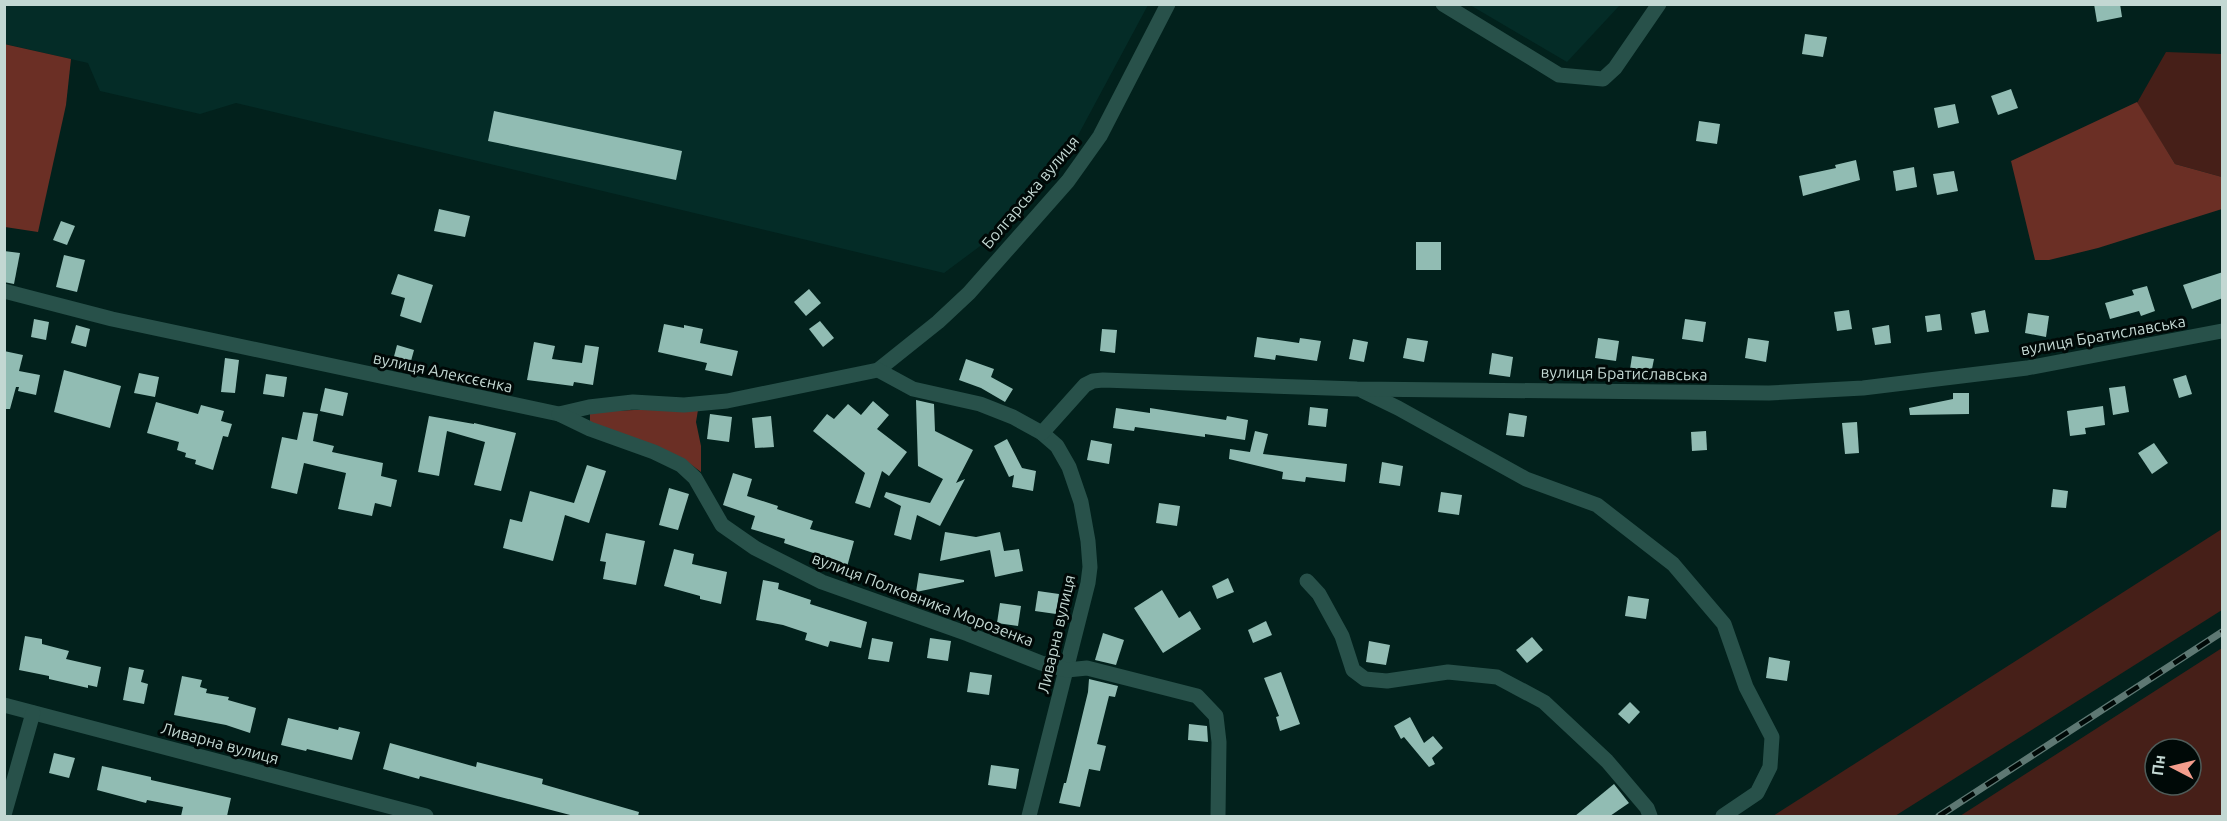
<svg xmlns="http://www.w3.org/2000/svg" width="2227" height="821" font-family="Ubuntu,sans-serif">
<rect width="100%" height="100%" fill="#02211c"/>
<g fill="#042c27">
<polygon points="5,4 1148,5 1068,154 995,235 944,273 236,103 200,114 100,91 88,63 5,44"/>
<polygon points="1470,5 1620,5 1567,62"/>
</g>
<g fill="#461f18" fill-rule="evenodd">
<polygon points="2166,52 2222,54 2222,177 2175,164 2137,103"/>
<polygon points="2222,529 2222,610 1895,816 1773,816"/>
<path d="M 2222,648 L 2222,816 L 1960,816 ZM 2155,749 L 2191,749 L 2191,785 L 2155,785 Z"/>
</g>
<g fill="#6b2f25">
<polygon points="4,44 71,59 66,105 38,232 5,227"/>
<polygon points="2137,102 2175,164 2222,177 2222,209 2098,248 2049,260 2035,260 2011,161"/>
<polygon points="634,410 698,410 696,422 701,446 701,472 685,460 590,423 590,412"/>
</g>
<g fill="#91bcb3">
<polygon points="2094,4 2120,4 2122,17 2097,22"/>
<polygon points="1805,34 1827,37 1823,57 1802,54"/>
<polygon points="2011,89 2018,108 1998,115 1991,96"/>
<polygon points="1955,104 1959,123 1938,128 1934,108"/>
<polygon points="494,111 682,151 676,180 488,141"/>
<polygon points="1699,121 1720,124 1717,144 1696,141"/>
<polygon points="1856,160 1860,180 1803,196 1799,176 1836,168 1835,165"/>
<polygon points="1914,167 1917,187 1896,191 1893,171"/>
<polygon points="1954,171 1958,191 1937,195 1933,174"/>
<polygon points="439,209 470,216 465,237 434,231"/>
<polygon points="61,221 75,226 67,245 53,240"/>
<rect x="1416" y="242" width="25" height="28"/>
<polygon points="4,251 20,253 14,284 4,282"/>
<polygon points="64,255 85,260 77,292 56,287"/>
<polygon points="2223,272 2223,298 2192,309 2183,285"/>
<polygon points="398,274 433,285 421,323 400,316 405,298 391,294"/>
<polygon points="2147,286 2155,311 2141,316 2139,311 2110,319 2105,303 2134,295 2132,290"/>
<polygon points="809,289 821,303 806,316 794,302"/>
<polygon points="1849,310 1852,329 1837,331 1834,312"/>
<polygon points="1985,310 1989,332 1975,334 1971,313"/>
<polygon points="2028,313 2049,316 2046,337 2025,333"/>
<polygon points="1940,314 1942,330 1927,332 1925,316"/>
<polygon points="34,319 49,322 46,340 31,337"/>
<polygon points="1685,319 1706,322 1703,342 1682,339"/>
<polygon points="820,321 834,338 823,347 809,329"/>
<polygon points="664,324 684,328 684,325 703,329 700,343 738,351 732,376 705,370 707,363 658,352"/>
<polygon points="76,325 90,329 86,347 71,343"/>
<polygon points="1889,325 1891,343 1875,345 1872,328"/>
<polygon points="1102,329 1117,330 1115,353 1100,351"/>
<polygon points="1257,337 1299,343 1300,338 1321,341 1317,361 1276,355 1275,360 1254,357"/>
<polygon points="1407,338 1428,341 1424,362 1403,358"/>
<polygon points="1598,338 1619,341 1616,361 1595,358"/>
<polygon points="1748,338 1769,341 1766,362 1745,358"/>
<polygon points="1353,339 1368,342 1364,362 1349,359"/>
<polygon points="534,342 555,346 552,359 582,363 585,345 599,347 593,385 574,382 573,386 527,380"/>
<polygon points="397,345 414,350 408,372 391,368"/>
<polygon points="4,351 23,355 19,371 40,375 36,395 18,391 19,387 16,387 10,409 4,409"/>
<polygon points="1492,353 1513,357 1510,377 1489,374"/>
<polygon points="1632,356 1654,359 1650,379 1629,376"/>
<polygon points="225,358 239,360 235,393 221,392"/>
<polygon points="966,359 994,369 991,377 1013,389 1005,402 981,388 959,380"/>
<polygon points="64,370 121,386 110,428 54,412"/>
<polygon points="139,373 159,377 155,397 134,393"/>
<polygon points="266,374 287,377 284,397 263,394"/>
<polygon points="2186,375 2192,394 2179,398 2173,379"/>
<polygon points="2125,386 2129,412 2113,415 2109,388"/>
<polygon points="325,388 348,393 343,416 320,411"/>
<polygon points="1953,393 1969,393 1969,414 1910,415 1909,408 1953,399"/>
<polygon points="916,400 934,404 935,431 973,450 956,483 965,479 940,526 917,515 911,540 894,535 901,506 884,497 886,492 930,503 943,479 918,466"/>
<polygon points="873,401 889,415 877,429 907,452 889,476 882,471 870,508 855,503 865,473 813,431 827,414 834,419 848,404 861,415"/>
<polygon points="156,402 198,414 201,405 224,411 221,421 232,424 228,437 223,436 213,470 195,464 196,460 185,457 186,453 177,450 179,442 147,433"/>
<polygon points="2103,406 2105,425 2085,428 2086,434 2070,436 2067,411"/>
<polygon points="1310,407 1328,409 1326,427 1308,425"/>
<polygon points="1116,408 1150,413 1150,408 1226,420 1227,416 1248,420 1245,440 1205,434 1205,437 1135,427 1134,431 1113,428"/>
<polygon points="303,412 318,414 313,441 334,446 332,452 383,463 381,476 397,480 391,507 375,503 372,516 338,509 346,473 304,463 297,494 271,488 282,437 297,440"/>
<polygon points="1509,413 1527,416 1524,437 1506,435"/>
<polygon points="710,414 732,417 729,442 707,439"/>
<polygon points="429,416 474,424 474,423 516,433 501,491 474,485 485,442 447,431 439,476 418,472"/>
<polygon points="771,416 774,447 755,448 752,418"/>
<polygon points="1857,422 1859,453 1845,454 1842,423"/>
<polygon points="1255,431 1268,434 1263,454 1347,464 1345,482 1306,477 1305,482 1282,479 1283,472 1229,459 1230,449 1250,452"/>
<polygon points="1706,431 1707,450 1692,451 1691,432"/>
<polygon points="1007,439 1022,468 1036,471 1033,491 1012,487 1014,475 1009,477 994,446"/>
<polygon points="1091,440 1112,444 1109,464 1087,460"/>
<polygon points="2154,443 2168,463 2152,474 2138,453"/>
<polygon points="1382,462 1403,466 1400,486 1379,483"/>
<polygon points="587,465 606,471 589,523 565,515 553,561 503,548 510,519 522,522 530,491 574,503"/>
<polygon points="733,473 752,479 747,496 778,506 777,509 813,521 810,529 854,541 847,567 821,560 822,556 784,543 785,539 751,529 755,516 723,505"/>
<polygon points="669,488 689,494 678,530 659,525"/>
<polygon points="2053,489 2068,491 2066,508 2051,507"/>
<polygon points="1441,492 1462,495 1459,515 1438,512"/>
<polygon points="1159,503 1180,506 1177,526 1156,523"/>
<polygon points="945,532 976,537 1000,532 1004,551 1019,549 1023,571 995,577 990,550 940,561"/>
<polygon points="606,533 645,541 636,585 603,579 606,562 600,561"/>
<polygon points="674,549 694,554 692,564 727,572 721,604 700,599 700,596 664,586"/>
<polygon points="919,573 964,580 964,582 916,592"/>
<polygon points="1228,578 1234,592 1217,599 1212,586"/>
<polygon points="763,580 779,583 778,589 811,600 810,604 867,622 861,648 830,641 828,647 805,640 807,633 783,625 756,620"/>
<polygon points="1162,590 1179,618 1190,611 1201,629 1163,653 1134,608"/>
<polygon points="1038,591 1059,594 1056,614 1035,611"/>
<polygon points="1628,596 1649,599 1646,619 1625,616"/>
<polygon points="1000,603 1021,606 1018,626 997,623"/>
<polygon points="1266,621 1272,635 1253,643 1248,630"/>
<polygon points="1103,633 1124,640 1116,665 1095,660"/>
<polygon points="25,636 42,639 42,644 69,651 66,659 101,667 97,687 88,685 88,688 49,679 49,676 19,670"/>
<polygon points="1532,637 1543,650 1527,663 1516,650"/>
<polygon points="872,638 893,642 889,662 868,659"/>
<polygon points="930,638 951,641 948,661 927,658"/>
<polygon points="1369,641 1390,645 1386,665 1366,662"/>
<polygon points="1769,657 1790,661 1787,681 1766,678"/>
<polygon points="129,667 144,670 141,682 148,684 144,704 123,700"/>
<polygon points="970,672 992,675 989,695 967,692"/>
<polygon points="1281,672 1300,724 1280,731 1276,717 1279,716 1264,678"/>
<polygon points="182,676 202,680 200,687 207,689 206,693 229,697 228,700 256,708 250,733 226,725 174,715"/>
<polygon points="1089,679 1118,686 1115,697 1109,696 1097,744 1106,746 1100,771 1089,769 1080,807 1059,803 1064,783 1066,783 1088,692"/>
<polygon points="1630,702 1640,712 1629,724 1618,714"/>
<polygon points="1410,717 1424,743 1433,736 1443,748 1432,758 1435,764 1429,767 1404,737 1401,739 1394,726"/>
<polygon points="288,718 338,730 339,727 360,732 352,760 307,749 306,751 281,745"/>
<polygon points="1189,724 1207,726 1208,742 1188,740"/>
<polygon points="390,743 476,767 477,762 543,779 542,784 639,812 638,816 574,816 420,776 419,779 383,769"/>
<polygon points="54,753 75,758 69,778 49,773"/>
<polygon points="991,765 1019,769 1016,789 988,785"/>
<polygon points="102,766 151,777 151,780 231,798 227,816 181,816 183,807 147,800 146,803 97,790"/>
<polygon points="1614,784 1629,803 1610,816 1575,816"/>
</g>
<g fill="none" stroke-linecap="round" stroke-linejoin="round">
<g stroke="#28514a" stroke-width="15">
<polyline points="1443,4 1559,75 1603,79 1615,68 1659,4"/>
<polyline points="4,291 112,319 559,414 589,407 633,402 684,405 727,401 878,370 938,322 969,293 1068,181 1100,136 1168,4"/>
<polyline points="878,370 913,389 980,404 1013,417 1042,433 1057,446 1069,467 1081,502 1088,541 1090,567 1088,583 1029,816"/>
<polyline points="1363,391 1398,408 1526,479 1597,505 1673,564 1724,624 1746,687 1772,737 1770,767 1757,793 1723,816"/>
<polyline points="559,414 590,429 654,452 681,465 695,478 722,525 755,548 822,582 968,634 1041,663 1067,670 1087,668 1197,696 1216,716 1219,742 1218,816"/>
<polyline points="1042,433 1085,385 1093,381 1103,380 1357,389 1769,393 1863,388 2027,368 2222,331"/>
<polyline points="1307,581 1319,594 1342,636 1353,670 1365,679 1387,681 1448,672 1497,677 1544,702 1607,761 1647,808 1650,816"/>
<polyline points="4,705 426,816"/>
<polyline points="4,815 33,713"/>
</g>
<g stroke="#5e7873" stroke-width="7">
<polyline id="rail" points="1939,816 2222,632"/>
</g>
<use href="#rail" stroke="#000907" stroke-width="4.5" stroke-dasharray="14" stroke-linecap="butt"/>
</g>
<g text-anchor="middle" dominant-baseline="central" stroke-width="6" stroke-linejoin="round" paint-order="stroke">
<g font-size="16" fill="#c3d8d3" stroke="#000907">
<text transform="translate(1030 192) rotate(-50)">Болгарська вулиця</text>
<text transform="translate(2103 335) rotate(-10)">вулиця Братиславська</text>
<text transform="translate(443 372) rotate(12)">вулиця Алексєєнка</text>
<text transform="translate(1624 373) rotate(1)">вулиця Братиславська</text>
<text transform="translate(923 599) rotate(21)">вулиця Полковника Морозенка</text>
<text transform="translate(1056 634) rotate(-77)">Ливарна вулиця</text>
<text transform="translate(220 743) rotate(15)">Ливарна вулиця</text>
</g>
</g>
<rect width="2227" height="821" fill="none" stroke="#c3d8d3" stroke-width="12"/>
<g transform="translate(2173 767) rotate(277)"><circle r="28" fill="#000907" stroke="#4e5c59" stroke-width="1.5"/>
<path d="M0-4.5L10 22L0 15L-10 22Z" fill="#f49d8c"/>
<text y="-9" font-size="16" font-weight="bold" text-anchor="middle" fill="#c3d8d3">Пн</text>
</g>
</svg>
